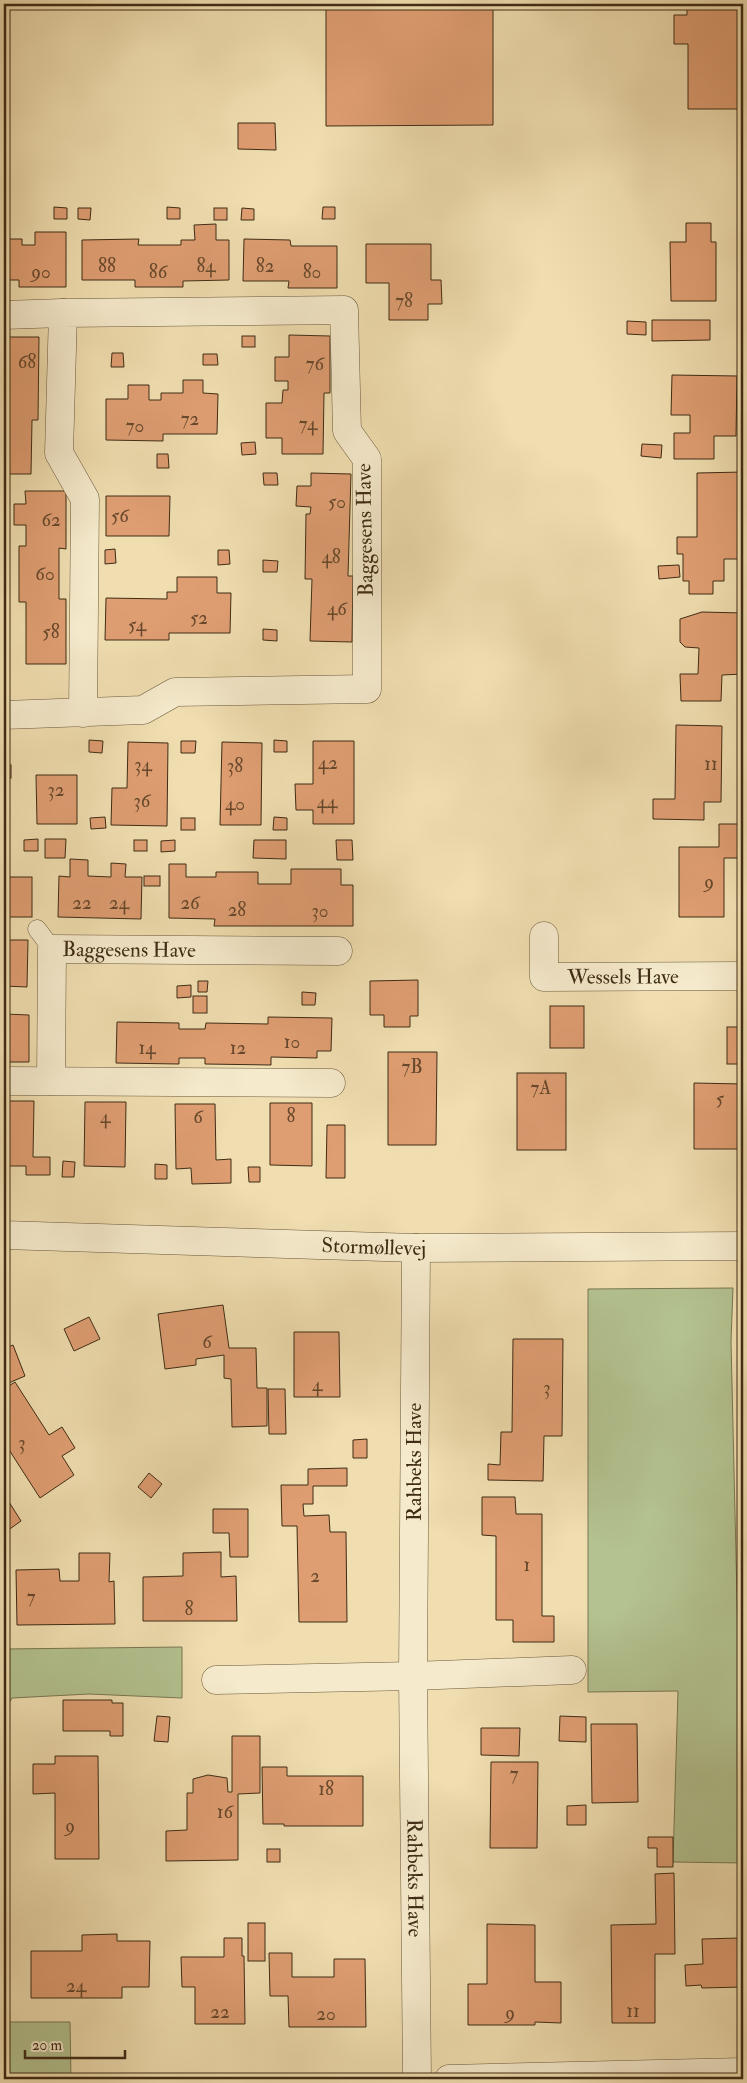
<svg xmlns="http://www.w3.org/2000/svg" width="747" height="2083" font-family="'IM FELL Double Pica',serif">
<rect width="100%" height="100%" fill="#f0deb0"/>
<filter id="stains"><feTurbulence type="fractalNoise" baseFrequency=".004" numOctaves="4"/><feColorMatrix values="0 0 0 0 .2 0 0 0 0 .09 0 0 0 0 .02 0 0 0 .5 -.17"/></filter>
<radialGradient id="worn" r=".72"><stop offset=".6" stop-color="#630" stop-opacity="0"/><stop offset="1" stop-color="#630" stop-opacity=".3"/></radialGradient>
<g fill="#b3c290" stroke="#797752">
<polygon points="733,1288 731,1341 738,1641 743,1642 743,1863 673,1862 678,1691 588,1692 588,1289"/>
<polygon points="182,1647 182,1698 89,1694 12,1698 4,1712 4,1649"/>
<polygon points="4,2022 70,2022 71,2079 4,2079"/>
</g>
<g fill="#df9e72" stroke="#3f2c15">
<polygon points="326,4 493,4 493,125 326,126"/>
<polygon points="687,4 743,4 743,109 688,109 688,44 674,44 674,15 687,15"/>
<polygon points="238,123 275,123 276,150 238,149"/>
<polygon points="54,207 67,208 67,219 54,219"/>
<polygon points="167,207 180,208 180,219 167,219"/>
<polygon points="323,207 335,207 335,219 322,219"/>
<polygon points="78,208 91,208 90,220 78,219"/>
<rect x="214" y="208" width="13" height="12"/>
<polygon points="242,208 254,209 254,220 241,220"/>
<polygon points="686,223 711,223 711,242 716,242 716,301 671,301 670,242 686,242"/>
<polygon points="216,224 216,240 229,240 229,280 183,281 183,287 135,287 135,280 82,280 82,240 139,239 138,245 181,245 181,240 195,240 194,225"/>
<polygon points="35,232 66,232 66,287 19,287 19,280 4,280 4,239 22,239 22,245 35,245"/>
<polygon points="244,239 290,240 291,246 337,246 337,288 288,288 289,281 243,281"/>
<polygon points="366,244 431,244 431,280 441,280 442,304 428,304 428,320 389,320 389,283 366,283"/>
<polygon points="652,320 710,320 710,340 652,341"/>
<polygon points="627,321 646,322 646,335 627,334"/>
<polygon points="289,335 330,336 330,393 324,393 323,454 282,454 282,438 266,438 266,403 282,403 283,390 288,390 288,381 275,381 275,357 289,357"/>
<rect x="242" y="336" width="13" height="11"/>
<polygon points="4,337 39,337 38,420 32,420 31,474 4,474"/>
<polygon points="112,353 123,353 124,367 111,367"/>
<polygon points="203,354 217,354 218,365 203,365"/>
<polygon points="672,375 737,376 736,436 714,436 714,459 674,459 674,433 690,433 690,415 671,415"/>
<polygon points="183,380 203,380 203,393 218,394 217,434 163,434 163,441 106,440 106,399 128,399 128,385 149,385 149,400 161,400 161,393 183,393"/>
<polygon points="255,442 256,454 242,455 241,443"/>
<polygon points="642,444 662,445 661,458 641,456"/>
<polygon points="157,454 168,454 169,468 157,468"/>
<polygon points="743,472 743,559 724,559 724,581 713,581 713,594 689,594 689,581 683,581 683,554 677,554 677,537 697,537 697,473"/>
<polygon points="263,473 277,473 278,485 264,485"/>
<polygon points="311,473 351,474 348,576 353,576 352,642 310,641 312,579 305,579 306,514 310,514 311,507 296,506 297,486 311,486"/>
<polygon points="25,491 66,491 66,549 59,548 59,599 66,599 66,664 26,664 26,602 19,602 19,546 26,546 26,525 14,525 14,504 26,504"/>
<polygon points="106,496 170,496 169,536 106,536"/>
<polygon points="115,549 116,563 105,564 105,550"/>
<polygon points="218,550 229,550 230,564 218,565"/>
<polygon points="263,560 278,561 277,572 263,572"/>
<polygon points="679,565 680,577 659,579 658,566"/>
<polygon points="177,577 217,577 217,593 231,593 230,633 169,633 169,640 105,640 106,598 167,599 167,592 177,592"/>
<polygon points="702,612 743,613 743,674 722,675 721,701 681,701 680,674 698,674 699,648 685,647 680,642 680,619"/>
<polygon points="263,629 277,630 277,641 263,640"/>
<polygon points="676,725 722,726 721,802 704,802 704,820 653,819 653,799 675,799"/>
<polygon points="89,740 103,741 102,753 89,752"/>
<polygon points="274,740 287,741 287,752 274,752"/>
<polygon points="181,741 196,741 195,753 181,753"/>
<polygon points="313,741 354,741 354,824 313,824 313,810 296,810 295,784 313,784"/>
<polygon points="128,742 168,743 167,826 111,825 112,788 127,788"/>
<polygon points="222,742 262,743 261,825 220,825"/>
<rect x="4" y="765" width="7" height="13"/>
<polygon points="36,775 77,775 77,824 37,824"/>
<polygon points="105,817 106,828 91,829 90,818"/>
<polygon points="274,817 287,818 287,830 273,830"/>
<rect x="181" y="818" width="14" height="12"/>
<polygon points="719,824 743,824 743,858 724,858 724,917 679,917 679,847 719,847"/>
<polygon points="38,839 38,851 24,851 24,840"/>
<polygon points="45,839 66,839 65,858 45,858"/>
<rect x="134" y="840" width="13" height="11"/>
<polygon points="175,840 175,851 161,852 161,841"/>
<polygon points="254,840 286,840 286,859 253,858"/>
<polygon points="336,840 352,840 353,860 337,860"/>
<polygon points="70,859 88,860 88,876 111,877 111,863 126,864 125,877 142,877 141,919 58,917 59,876 70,877"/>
<polygon points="169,864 186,864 186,877 216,877 216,872 258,872 258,884 291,884 291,869 341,869 341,885 353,885 353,926 214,926 215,919 169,918"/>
<rect x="144" y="876" width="16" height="10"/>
<rect x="4" y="877" width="28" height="40"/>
<polygon points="4,940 28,940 27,987 4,986"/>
<polygon points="418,980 418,1016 410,1016 410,1027 384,1027 384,1015 370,1015 370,981"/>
<polygon points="198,981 208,981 207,992 198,992"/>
<polygon points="191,985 191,997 177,998 177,986"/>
<polygon points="302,992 316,993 315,1005 302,1005"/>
<rect x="193" y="996" width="14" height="17"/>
<rect x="550" y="1006" width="34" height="42"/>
<polygon points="4,1014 29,1015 29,1062 4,1062"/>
<polygon points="268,1017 332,1018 331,1051 317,1051 317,1058 271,1057 271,1065 205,1064 205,1058 179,1058 179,1064 116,1063 117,1022 179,1023 179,1029 205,1029 206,1023 268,1024"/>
<rect x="727" y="1027" width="16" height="37"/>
<polygon points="388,1052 437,1052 436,1145 388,1145"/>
<rect x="517" y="1073" width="49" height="77"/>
<polygon points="694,1083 743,1084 743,1149 694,1149"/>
<polygon points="4,1101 34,1101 33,1157 50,1157 50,1175 26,1175 26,1166 4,1166"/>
<polygon points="85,1102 126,1102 125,1167 84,1166"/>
<polygon points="270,1103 312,1103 312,1166 270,1165"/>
<polygon points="175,1104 215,1104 216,1160 231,1159 231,1183 192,1184 191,1168 176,1169"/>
<polygon points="327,1125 345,1125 345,1178 326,1178"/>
<polygon points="63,1161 75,1162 74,1177 62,1177"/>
<polygon points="155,1164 167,1165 167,1179 155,1179"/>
<polygon points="248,1167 260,1167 260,1182 249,1182"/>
<polygon points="223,1305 229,1348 256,1348 257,1388 267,1388 267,1426 232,1427 231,1379 224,1378 224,1355 196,1359 196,1365 165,1369 158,1314"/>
<polygon points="89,1317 100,1339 74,1351 64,1329"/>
<polygon points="294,1332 339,1332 340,1397 294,1397"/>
<polygon points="513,1339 563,1339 562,1436 544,1436 543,1481 488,1480 488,1464 500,1465 501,1432 512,1432"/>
<polygon points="13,1345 25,1376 4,1385 4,1349"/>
<polygon points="15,1382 49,1435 62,1427 75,1448 62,1456 74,1475 40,1498 4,1442 4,1389"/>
<polygon points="268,1389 285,1389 286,1434 269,1434"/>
<polygon points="367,1439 367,1458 353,1458 353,1440"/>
<polygon points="347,1468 347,1486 313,1486 313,1504 303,1504 304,1516 329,1515 330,1532 346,1532 347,1622 299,1622 297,1526 282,1526 281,1485 308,1485 308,1469"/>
<polygon points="149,1473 162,1484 151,1498 138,1487"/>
<polygon points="4,1494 21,1521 4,1533"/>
<polygon points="482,1497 515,1497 516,1514 542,1514 542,1616 554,1616 554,1642 513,1642 513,1620 496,1620 496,1536 482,1535"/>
<polygon points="213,1509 248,1509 248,1557 230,1557 229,1533 213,1533"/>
<polygon points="221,1552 221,1577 236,1576 237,1621 143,1621 143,1577 183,1576 183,1553"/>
<polygon points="79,1553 110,1553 109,1582 114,1581 115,1624 17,1625 16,1570 59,1569 60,1581 79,1581"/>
<polygon points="63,1700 112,1700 112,1703 123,1703 123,1736 110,1736 110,1731 63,1731"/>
<polygon points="157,1716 170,1717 168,1742 154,1741"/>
<polygon points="560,1716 586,1717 586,1742 559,1741"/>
<polygon points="591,1724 637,1724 638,1802 592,1803"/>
<polygon points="481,1728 520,1728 519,1756 481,1755"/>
<polygon points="232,1736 260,1736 260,1793 238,1794 238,1860 166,1861 166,1831 187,1830 187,1793 193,1793 193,1779 208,1775 227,1778 228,1792 232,1792"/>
<polygon points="55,1756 98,1756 99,1859 55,1859 55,1793 33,1794 33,1764 55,1764"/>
<polygon points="491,1762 538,1762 537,1848 490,1848"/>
<polygon points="262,1767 287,1767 287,1776 363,1776 363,1826 284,1826 284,1824 263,1824"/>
<polygon points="586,1805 586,1825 567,1825 567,1806"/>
<polygon points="648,1837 673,1837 673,1867 657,1867 657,1848 648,1848"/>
<rect x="267" y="1849" width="13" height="13"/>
<polygon points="674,1873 675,1954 655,1954 655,2023 612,2023 611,1925 656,1924 655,1874"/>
<polygon points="739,1919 743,1919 743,1987 702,1988 701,1985 686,1986 685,1965 703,1964 702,1939 740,1938"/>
<rect x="248" y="1923" width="17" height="38"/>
<polygon points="487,1924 535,1925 535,1982 561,1982 561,2023 535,2022 535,2025 468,2025 468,1984 487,1984"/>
<polygon points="117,1934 117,1941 150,1941 149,1987 122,1987 122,1998 31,1998 31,1951 82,1951 82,1935"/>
<polygon points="224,1938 242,1938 242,1956 244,1956 245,2024 195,2024 195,1987 182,1987 181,1957 224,1957"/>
<polygon points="269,1953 292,1953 292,1977 334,1977 334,1959 365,1959 366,2027 289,2027 288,1996 270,1996"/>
</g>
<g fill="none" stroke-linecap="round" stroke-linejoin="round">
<g stroke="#6b583c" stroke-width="19">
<polyline id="lane" points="37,929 52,949"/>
</g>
<g stroke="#6b583c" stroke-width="29">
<g id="street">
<polyline points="4,315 63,313"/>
<polyline points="4,715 143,710 175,692 367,689 367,459 347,431 344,310 63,313 59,453 85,499 83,713"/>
<path id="s1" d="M 544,936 L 544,977 L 743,976"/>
<polyline points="4,1081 331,1083"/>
<path id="s2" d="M 51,1081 L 52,949 L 338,951"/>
<path id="s3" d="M 4,1235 L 416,1248 L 743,1246"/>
<path id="s4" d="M 416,1248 L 413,1676 L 417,2079"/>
<polyline points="216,1680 413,1676 572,1670"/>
<polyline points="449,2079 743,2072"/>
</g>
</g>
<use href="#lane" stroke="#f5eacc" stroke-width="18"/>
<use href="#street" stroke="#f5eacc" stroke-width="28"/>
</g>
<g text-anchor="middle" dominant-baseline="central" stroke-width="4" stroke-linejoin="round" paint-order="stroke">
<g font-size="19" fill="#67482c">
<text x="107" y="266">88</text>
<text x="206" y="266">84</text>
<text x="265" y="266">82</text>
<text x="41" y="272">90</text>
<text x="158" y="272">86</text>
<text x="312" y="272">80</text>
<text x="404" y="301">78</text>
<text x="27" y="362">68</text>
<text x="315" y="364">76</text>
<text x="190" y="419">72</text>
<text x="308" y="424">74</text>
<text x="135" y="426">70</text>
<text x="337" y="502">50</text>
<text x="120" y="516">56</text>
<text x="51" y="520">62</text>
<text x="331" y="557">48</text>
<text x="45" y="574">60</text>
<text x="337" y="609">46</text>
<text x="199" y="618">52</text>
<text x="137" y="625">54</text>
<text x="51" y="632">58</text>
<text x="328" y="763">42</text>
<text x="711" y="764">11</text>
<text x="143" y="765">34</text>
<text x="235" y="766">38</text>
<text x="56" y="790">32</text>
<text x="142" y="801">36</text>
<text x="327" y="802">44</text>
<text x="235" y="804">40</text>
<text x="709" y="882">9</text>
<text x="82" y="903">22</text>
<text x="119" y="903">24</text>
<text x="190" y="903">26</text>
<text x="237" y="910">28</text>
<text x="320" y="911">30</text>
<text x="292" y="1042">10</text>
<text x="147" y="1048">14</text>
<text x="238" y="1048">12</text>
<text x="412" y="1067">7B</text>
<text x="541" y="1088">7A</text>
<text x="720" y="1099">5</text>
<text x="291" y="1116">8</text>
<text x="105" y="1117">4</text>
<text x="198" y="1117">6</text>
<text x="207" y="1342">6</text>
<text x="317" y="1385">4</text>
<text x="547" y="1388">3</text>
<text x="22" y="1443">3</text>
<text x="527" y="1565">1</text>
<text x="315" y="1576">2</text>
<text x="31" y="1597">7</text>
<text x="189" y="1609">8</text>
<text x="514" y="1774">7</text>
<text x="326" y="1789">18</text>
<text x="225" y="1812">16</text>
<text x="70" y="1826">9</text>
<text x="76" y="1986">24</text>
<text x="633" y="2011">11</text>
<text x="220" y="2012">22</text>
<text x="510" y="2013">9</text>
<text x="326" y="2014">20</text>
</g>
<g font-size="21" fill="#3f2c15" stroke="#f5eacc">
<text transform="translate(365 530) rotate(-91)">Baggesens Have</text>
<text stroke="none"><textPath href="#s2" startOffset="209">Baggesens Have</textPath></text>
<text stroke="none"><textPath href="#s1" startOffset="120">Wessels Have</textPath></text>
<text stroke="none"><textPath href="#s3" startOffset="370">Stormøllevej</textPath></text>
<text transform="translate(414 1462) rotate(-90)">Rahbeks Have</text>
<text stroke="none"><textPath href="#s4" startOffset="630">Rahbeks Have</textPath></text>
</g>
</g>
<rect width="747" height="2083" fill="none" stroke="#f0deb0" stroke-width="20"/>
<rect x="5" y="5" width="737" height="2073" fill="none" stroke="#3f2c15" stroke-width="2.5"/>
<rect x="10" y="10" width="727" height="2063" fill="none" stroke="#3f2c15"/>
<path d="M25 2050v8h100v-8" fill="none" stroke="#3f2c15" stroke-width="2.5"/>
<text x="32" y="2050" font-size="15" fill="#3f2c15" stroke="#f5eacc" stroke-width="4" paint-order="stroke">20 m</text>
<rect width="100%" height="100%" filter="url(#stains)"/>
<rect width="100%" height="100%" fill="url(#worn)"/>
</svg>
